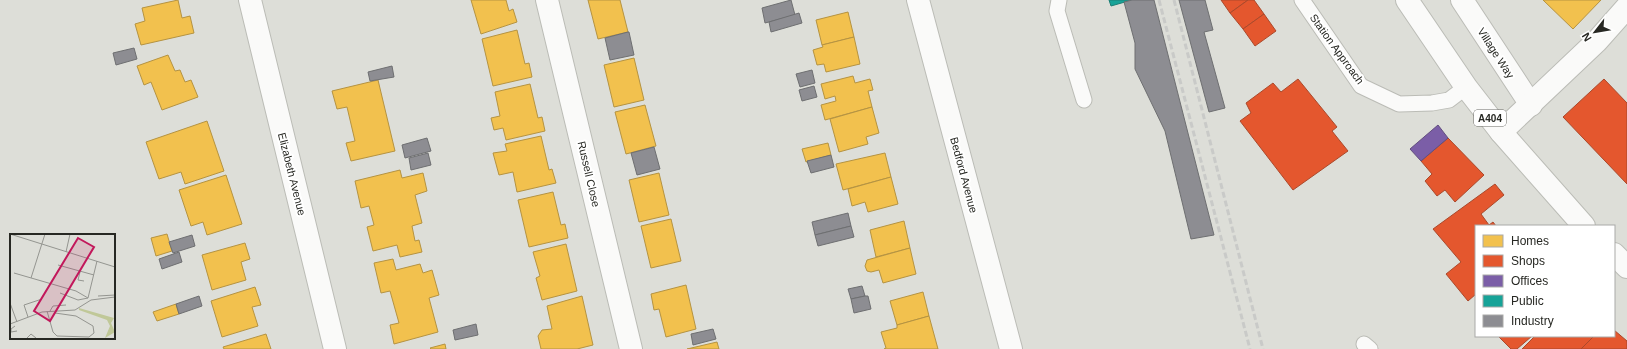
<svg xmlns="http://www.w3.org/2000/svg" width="1627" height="349" font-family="Arial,sans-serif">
<rect width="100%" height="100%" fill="#ddded8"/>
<g fill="#f2c14e" stroke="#b59341">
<polygon points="178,0 182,18 190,16 194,33 141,45 135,24 145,21 142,8"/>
<polygon points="471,0 506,0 509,11 513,9 517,22 481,34"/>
<polygon points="588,0 620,0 628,32 598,39"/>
<polygon points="1543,0 1601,0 1573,29"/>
<polygon points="848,12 854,37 822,45 816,20"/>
<polygon points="517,30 525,64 529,63 532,77 493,86 482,39"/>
<polygon points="854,37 860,64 826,72 824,64 817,65 813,50 823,47 822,45"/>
<polygon points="168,55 175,71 180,70 185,82 191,80 198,97 162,110 151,82 144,85 137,66"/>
<polygon points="634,58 644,100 614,107 604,65"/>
<polygon points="853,76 855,83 870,79 873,90 868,91 872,107 825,120 821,105 836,101 835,96 825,99 821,84"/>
<polygon points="378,80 395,151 351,161 346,143 355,141 347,107 337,109 332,91"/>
<polygon points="530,84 538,118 542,117 545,131 506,140 503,128 494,130 491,118 500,116 495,92"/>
<polygon points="645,105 656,146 626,154 615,112"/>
<polygon points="872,107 879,133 866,137 868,144 839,152 830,119"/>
<polygon points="207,121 224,171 185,184 181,172 159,179 146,142"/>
<polygon points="541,136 549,170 552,169 556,183 517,192 513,172 499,175 493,153 507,151 505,144"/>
<polygon points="828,143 831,155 806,162 802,149"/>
<polygon points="885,153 891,177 843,190 836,164"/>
<polygon points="400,170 402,178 423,173 427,191 415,195 422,223 412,226 415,241 419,240 422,252 400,257 397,245 373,251 367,227 374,225 369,206 361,208 355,181"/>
<polygon points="659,173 669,215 639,222 629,180"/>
<polygon points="226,175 242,224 207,235 203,222 191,226 179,190"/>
<polygon points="891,177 898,204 868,212 865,202 852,206 848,189"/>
<polygon points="553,192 561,225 565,224 568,238 529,247 518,200"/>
<polygon points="671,219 681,261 651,268 641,226"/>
<polygon points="904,221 910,248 876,257 870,230"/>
<polygon points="167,234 172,251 156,256 151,238"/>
<polygon points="245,243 250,259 241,262 246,280 212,290 202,255"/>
<polygon points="566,244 577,291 542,300 536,278 540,276 533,252"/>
<polygon points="910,248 916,274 883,283 879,270 871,272 867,271 865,266 867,260"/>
<polygon points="393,259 396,270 420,264 423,273 432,270 439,295 429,298 438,332 394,344 390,325 399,323 390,291 381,293 374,263"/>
<polygon points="686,285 696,329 666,337 659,309 654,310 651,294"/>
<polygon points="255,287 261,305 252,307 258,326 222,337 211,301"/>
<polygon points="923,292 929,316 897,325 890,301"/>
<polygon points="582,296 593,345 577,349 541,349 538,336 542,330 552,329 547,306"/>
<polygon points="176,304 179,314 157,321 153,312"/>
<polygon points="929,316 938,349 884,349 886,348 881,332 897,328 897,325"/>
<polygon points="266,334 271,349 224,349 223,347"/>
<polygon points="717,342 719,349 687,349"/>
<polygon points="445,344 446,349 431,349 430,348"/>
</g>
<g fill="#e4572e" stroke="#ab492b">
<polygon points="1221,0 1248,0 1230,13"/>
<polygon points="1248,0 1254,0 1264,14 1243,29 1230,13"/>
<polygon points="1264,14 1276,31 1255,46 1243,29"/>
<polygon points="1298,79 1337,127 1332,131 1348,151 1293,190 1240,121 1251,113 1246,103 1273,83 1281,92"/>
<polygon points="1604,79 1627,103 1627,184 1563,117"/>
<polygon points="1448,138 1484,175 1455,202 1445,190 1437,196 1425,181 1432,174 1421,161"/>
<polygon points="1495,184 1504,195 1481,214 1489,225 1493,222 1496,226 1476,226 1476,294 1468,301 1446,274 1461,262 1433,229"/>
<polygon points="1614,330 1627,341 1627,349 1581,349 1594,336 1614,336"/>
<polygon points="1498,336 1532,336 1517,349 1511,349"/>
<polygon points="1535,336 1594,336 1581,349 1522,349"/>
</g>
<polygon fill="#7b5ea7" stroke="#624e7f" points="1438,125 1448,138 1421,161 1410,149"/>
<polygon fill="#17a398" stroke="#1c7e75" points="1109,0 1132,0 1111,6"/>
<g fill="#8d8d92" stroke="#6e6f71">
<polygon points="791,0 795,15 765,23 762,8"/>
<polygon points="1132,0 1154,0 1214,235 1191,239 1165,131 1135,69 1135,43 1124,2"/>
<polygon points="1179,0 1205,0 1213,30 1204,32 1225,108 1209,112"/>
<polygon points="799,13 802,23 771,32 769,22"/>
<polygon points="628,32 629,32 634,55 610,60 605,38"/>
<polygon points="134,48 137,59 116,65 113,53"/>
<polygon points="392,66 394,77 370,81 368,72"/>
<polygon points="812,70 815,83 800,87 796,74"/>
<polygon points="814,86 817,97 802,101 799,90"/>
<polygon points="427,138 431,151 405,158 402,145"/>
<polygon points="654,147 660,169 637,175 631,153"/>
<polygon points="428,153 431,165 411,170 409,158"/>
<polygon points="831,155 834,167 811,173 807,161"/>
<polygon points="848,213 851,226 815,235 812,222"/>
<polygon points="851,226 854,237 818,246 815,235"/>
<polygon points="192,235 195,246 173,253 169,242"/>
<polygon points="179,252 182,262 162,269 159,259"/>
<polygon points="862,286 865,296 851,299 848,289"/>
<polygon points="199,296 202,306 179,314 176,304"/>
<polygon points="865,296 868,296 871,309 854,313 851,299"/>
<polygon points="476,324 478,335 455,340 453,330"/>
<polygon points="713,329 716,339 693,345 691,334"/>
</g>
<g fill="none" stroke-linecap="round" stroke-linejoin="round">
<g stroke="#bbbcb6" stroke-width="17">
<g id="lane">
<polyline points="1059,0 1057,11 1084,100"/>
<polyline points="1302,0 1361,86 1399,104 1432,103 1449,100 1466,87"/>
<polyline points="1364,344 1370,349"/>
</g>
</g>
<g stroke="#bbbcb6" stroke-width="24">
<g id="street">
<polyline points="250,0 335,349"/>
<polyline points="547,0 631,349"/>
<polyline points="918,0 1011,349"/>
<polyline points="1462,0 1531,105"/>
<polyline points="1501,132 1597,41 1627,7"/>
</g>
</g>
<g stroke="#bbbcb6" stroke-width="24">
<g id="primary">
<polyline points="1407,0 1466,87 1501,132 1584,226"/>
<polyline points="1614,254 1627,267"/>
</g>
</g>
<use href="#lane" stroke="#fafaf9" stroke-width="15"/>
<use href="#street" stroke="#fafaf9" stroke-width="22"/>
<use href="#primary" stroke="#fafaf9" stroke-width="22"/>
<g stroke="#c9cac8" stroke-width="3" stroke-dasharray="6 3" stroke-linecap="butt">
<polyline points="1159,0 1250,349"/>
<polyline points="1174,0 1263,349"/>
</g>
</g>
<g text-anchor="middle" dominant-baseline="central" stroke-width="4" stroke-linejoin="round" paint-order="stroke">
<rect fill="#fff" stroke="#686865" stroke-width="1" x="1474" y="110" width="32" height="16" rx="3"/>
<g font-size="10" font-weight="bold" fill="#272823">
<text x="1490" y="118">A404</text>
</g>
<g font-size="11" fill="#272823" stroke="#fff">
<text transform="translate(1337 49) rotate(54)">Station Approach</text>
<text transform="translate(1496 53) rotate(57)">Village Way</text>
<text transform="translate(292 174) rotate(76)">Elizabeth Avenue</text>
<text transform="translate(589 174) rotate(77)">Russell Close</text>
<text transform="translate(964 175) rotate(75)">Bedford Avenue</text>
</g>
</g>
<g transform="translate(10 234)">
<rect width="105" height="105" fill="#ddded8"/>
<path d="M 69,74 L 104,84 L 101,89 L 105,98 L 95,104 L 100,92 L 97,86 L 69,76 Z" fill="#c0c898"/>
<path fill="none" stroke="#949590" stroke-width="1" d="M 0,0 L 105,33M 56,18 L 60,0M 48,31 L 84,41M 70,38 L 68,46 L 74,47M 4,39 L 66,57 L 78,64M 21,44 L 35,0M 50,59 L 68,66 L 78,64M 88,62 L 105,61M 78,64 L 87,27M 0,69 L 7,88M 37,77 L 43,98 L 47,102 L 79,103 L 84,99 L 83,92 L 66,82 L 45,79M 40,77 L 43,72 L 56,71M 18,83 L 14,71 L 32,65M 0,90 L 32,78 L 65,76 L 81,66 L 105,63M 5,92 L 1,95 L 1,98 L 7,97M 17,104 L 21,100 L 26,104"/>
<path fill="#c2185b" fill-opacity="0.15" stroke="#c2185b" stroke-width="2" d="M 68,4 L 84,13 L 40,87 L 24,77 Z"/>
<rect width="105" height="105" fill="none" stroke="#272823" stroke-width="2"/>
</g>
<rect x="1475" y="225" width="140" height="112" fill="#ffffff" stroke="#a9a9a7"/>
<rect x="1483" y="235" width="20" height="12" fill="#f2c14e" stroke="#a9a9a7"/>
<text x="1511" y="245" font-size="12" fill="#272823">Homes</text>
<rect x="1483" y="255" width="20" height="12" fill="#e4572e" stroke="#a9a9a7"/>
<text x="1511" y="265" font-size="12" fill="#272823">Shops</text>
<rect x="1483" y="275" width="20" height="12" fill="#7b5ea7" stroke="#a9a9a7"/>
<text x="1511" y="285" font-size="12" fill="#272823">Offices</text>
<rect x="1483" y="295" width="20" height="12" fill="#17a398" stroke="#a9a9a7"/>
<text x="1511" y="305" font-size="12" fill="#272823">Public</text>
<rect x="1483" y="315" width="20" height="12" fill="#8d8d92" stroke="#a9a9a7"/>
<text x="1511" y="325" font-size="12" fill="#272823">Industry</text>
<g transform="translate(1595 32) rotate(239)" stroke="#ffffff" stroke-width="3" paint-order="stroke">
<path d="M0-3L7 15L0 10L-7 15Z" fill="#272823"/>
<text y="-6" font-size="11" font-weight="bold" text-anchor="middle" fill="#272823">N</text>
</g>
</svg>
